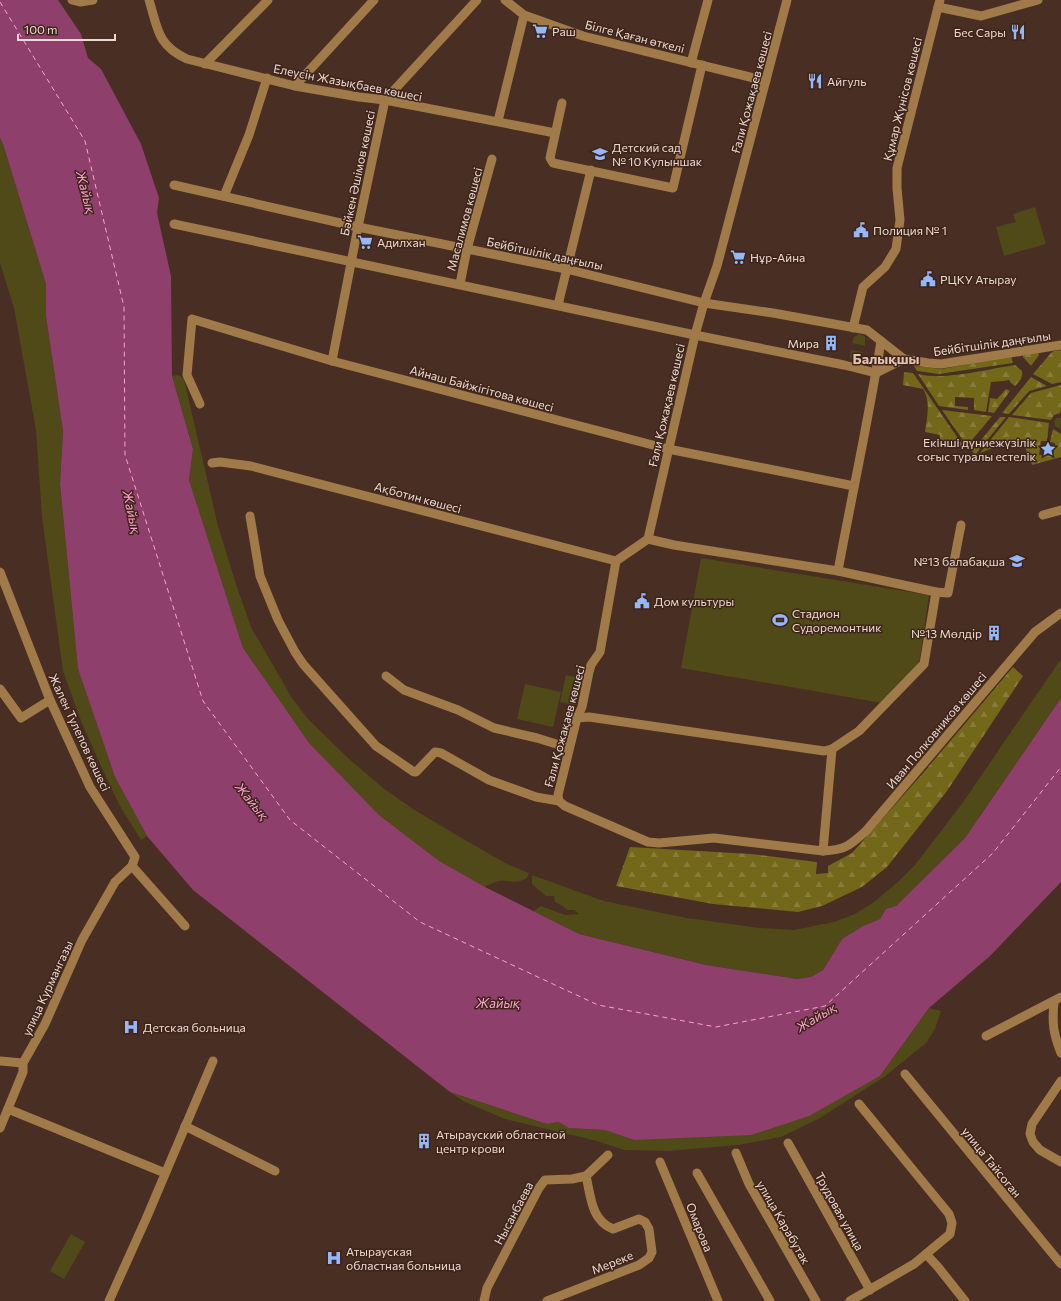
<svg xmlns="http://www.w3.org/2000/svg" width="1061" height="1301" font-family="Commissioner,sans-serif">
<defs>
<pattern id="forest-firs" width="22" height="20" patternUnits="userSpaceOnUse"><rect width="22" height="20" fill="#736719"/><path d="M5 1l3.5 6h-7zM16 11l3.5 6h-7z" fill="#877c3a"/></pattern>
</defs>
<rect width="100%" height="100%" fill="#492e23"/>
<g fill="#504918">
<polygon points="0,138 3,144 46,284 46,316 63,431 60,484 78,669 115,777 147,836 141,840 120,806 105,775 81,721 63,671 42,517 36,430 14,308 0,263"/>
<polygon points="1035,207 1046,244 1004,256 996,227 1016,222 1013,214"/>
<polygon points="859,334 865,336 865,346 852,343 854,337"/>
<polygon points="851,350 863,352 860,361 856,362 851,359 850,356"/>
<path d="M 178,375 L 184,379 L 218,526 L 236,584 L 251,627 L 292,698 L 308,719 L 348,758 L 383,788 L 413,809 L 453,833 L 507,864 L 529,873 L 527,878 C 513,886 508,878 496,882 C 492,883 488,885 485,887 L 439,862 L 379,815 L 309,744 L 243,648 L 189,480 L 193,449 L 172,376 Z"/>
<polygon points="1057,418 1061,418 1061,428 1058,428 1055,426 1054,421"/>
<polygon points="701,558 929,595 919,664 882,703 681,668"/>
<polygon points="1061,659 1061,698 965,838 896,906 886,909 880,919 863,926 842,939 823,970 811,977 797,979 706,965 579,934 533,911 541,906 565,915 579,914 574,910 567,910 561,905 555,902 554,896 546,896 532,884 532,875 604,901 687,918 760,928 794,930 834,922 855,914 874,902 899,881 915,865 961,805"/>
<polygon points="566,675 580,678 575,705 560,702"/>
<polygon points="525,684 561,692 553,727 517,719"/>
<polygon points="929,1008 941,1011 935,1029 926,1043 884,1077 820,1118 781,1137 738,1145 668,1151 624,1150 597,1141 505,1119 463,1101 450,1092 547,1124 558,1122 569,1128 605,1130 634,1140 880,1076"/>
<polygon points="71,1234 85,1242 64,1279 50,1271"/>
</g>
<g fill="url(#forest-firs)">
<polygon points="1061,350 1061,382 1052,384 1033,374 1051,353 1054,351"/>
<polygon points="1038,352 1039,355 1031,366 1023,357 1023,355"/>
<polygon points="1011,356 1013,363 939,374 917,371 914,366 942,369"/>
<path d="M 1015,365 L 1022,371 C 1023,378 1020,381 1015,386 L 1011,383 L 1009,380 L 1003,381 L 991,382 L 986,412 L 974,410 L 974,398 L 955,397 L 955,406 L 968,407 L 968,410 L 939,406 L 918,374 C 946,381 986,369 1015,365 Z"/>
<path d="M 904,372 L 913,373 L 964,447 L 939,443 L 940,435 L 925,432 C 927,419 931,401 923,389 L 903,385 Z"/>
<polygon points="1031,377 1047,386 1029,391 1009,414 1002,413"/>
<polygon points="1061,385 1061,408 1060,413 1054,415 1051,420 1012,415 1031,393"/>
<polygon points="1006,389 1010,391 994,413 988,412 990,398 997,399"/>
<polygon points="942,410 992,416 967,446"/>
<polygon points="1000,417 1006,417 975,455 972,451"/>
<polygon points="1009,417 1049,423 1047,441 1041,441 1039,455 1053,456 1055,443 1050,442 1053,429 1061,434 1061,457 1032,465 1023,442 1013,440 980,453"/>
<polygon points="1013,667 1023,676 947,791 887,867 862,887 822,906 798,912 713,904 616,886 630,847 751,854 817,862 816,874 828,873 828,866 852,853 924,772"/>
</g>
<polygon fill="#8f3f6b" points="0,0 58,0 81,34 88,58 101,69 141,144 159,198 157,213 171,276 172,376 193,449 189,480 243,648 309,743 379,815 439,861 485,887 579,934 706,965 797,979 811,977 823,970 842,939 863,926 880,919 886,909 896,906 965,838 1061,698 1061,882 990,956 929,1008 880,1076 809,1116 751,1135 634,1140 605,1130 569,1128 558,1122 547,1124 450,1092 193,890 147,836 115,777 78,669 60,484 63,431 46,316 46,284 3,144 0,138"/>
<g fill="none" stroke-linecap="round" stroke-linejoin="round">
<polyline stroke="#fca2d0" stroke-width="1" stroke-dasharray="5 4" stroke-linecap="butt" points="0,2 85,141 124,307 125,455 203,701 290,820 420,922 598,1005 716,1027 825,1006 993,853 1061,767"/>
<g stroke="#a07a49" stroke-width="9">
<polyline points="72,0 80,2 93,0"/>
<path d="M 149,0 C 158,29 157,45 187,59 L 295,86 L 359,97 L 385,100 L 555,133"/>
<polyline points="505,0 524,15 583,36 766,81"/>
<path d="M 787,0 L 717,266 L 704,303 L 695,335 L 648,539 L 616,561 L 600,652 L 591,665 L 589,672 L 582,707 L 577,718 L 558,795 L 559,801 L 565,806 L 648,842 L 659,843 L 714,838 L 823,851 C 846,850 850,845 866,831 L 1035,632 L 1061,613"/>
<polyline points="940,0 938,7 981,16 1038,0"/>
<polyline points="691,63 708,0"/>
<polyline points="205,64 268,0"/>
<polyline points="295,86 374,0"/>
<polyline points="562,103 550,158 553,163 673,188 702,65"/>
<polyline points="498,121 524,15"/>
<polyline points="174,185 358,227 566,269 704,303 773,313 867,330 904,359 928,363 941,364 1061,345"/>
<polyline points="224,196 249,135 267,78"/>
<polyline points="174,224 695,335 844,365 876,373 904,359"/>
<polyline points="460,284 467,249 492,159"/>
<polyline points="558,305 591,170"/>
<polyline points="853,328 863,287 885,267 896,249 900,220 897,188 897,168 938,7"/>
<polyline points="332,361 358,227 385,100 477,0"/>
<polyline points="200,404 187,375 192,319 332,361 668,449 854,486"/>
<polyline points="212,463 220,462 251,466 616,561"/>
<polyline points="1043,515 1061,510"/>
<polyline points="250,516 260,576 278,620 295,652 303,664 376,746 414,772 416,772 435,752 441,753 489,780 536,797 559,801"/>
<polyline points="648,539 674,545 838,571 936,592 948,593 961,525"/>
<path d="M 838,571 C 852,494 869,418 881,341"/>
<polyline points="0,572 50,700 90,787 135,857 132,866 185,926"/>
<polyline points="386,676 404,690 458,710 494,728 537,738 569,748"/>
<polyline points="0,689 21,718 50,700"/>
<polyline points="577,718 589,717 824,751 832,749 859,731 924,664 936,592"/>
<polyline points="823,851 832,749"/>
<path d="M 1054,1001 C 1052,1023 1053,1033 1061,1053"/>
<polyline points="986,1036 1061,997"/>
<polyline points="0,1061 23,1063"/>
<polyline points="905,1074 1061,1264"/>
<polyline points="1061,1081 1032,1124 1030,1134 1033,1142 1040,1150 1061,1162"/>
<polyline points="8,1109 165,1173"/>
<polyline points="185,1126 275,1171"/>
<polyline points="0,1128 23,1072 23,1063 45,1024 82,940 115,882 132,866"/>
<polyline points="788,1143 870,1290"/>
<polyline points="736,1153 749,1184 816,1301"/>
<polyline points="660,1162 718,1301"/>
<polyline points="697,1173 770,1301"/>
<polyline points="926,1254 938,1267 965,1301"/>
<polyline points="109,1301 146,1219 213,1061"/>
<polyline points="484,1301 487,1288 539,1188 545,1180 572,1179 586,1176 608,1155"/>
<path d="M 547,1301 L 639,1265 L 649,1258 L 652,1252 L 649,1229 L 645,1222 L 639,1219 L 613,1229 C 591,1220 591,1197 586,1176"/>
<polyline points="850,1301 914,1264 950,1234 952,1223 949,1214 859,1104"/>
</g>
</g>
<defs>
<g id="supermarket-bare" transform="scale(1.2)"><path d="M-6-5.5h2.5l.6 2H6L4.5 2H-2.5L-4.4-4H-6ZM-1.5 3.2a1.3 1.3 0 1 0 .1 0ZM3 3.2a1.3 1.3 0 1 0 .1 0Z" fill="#94b7fd" stroke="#3e2419" stroke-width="2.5" paint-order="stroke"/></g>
<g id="restaurant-bare" transform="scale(1.2)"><path d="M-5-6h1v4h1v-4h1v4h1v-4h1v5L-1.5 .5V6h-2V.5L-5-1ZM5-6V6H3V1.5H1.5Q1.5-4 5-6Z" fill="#94b7fd" stroke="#3e2419" stroke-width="2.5" paint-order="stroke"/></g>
<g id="school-bare" transform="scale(1.2)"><path d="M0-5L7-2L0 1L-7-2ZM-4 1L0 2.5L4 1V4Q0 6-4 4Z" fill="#94b7fd" stroke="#3e2419" stroke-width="2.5" paint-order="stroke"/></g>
<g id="civic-bare" transform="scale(1.2)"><path d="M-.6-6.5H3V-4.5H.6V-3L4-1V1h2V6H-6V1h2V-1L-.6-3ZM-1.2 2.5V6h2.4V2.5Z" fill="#94b7fd" stroke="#3e2419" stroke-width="2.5" paint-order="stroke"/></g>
<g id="building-bare" transform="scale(1.2)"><path d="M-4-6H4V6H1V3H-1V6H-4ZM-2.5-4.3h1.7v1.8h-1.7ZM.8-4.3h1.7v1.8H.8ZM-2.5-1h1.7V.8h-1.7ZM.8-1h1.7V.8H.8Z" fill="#94b7fd" stroke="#3e2419" stroke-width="2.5" paint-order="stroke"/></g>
<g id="sight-bare" transform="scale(1.2)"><path d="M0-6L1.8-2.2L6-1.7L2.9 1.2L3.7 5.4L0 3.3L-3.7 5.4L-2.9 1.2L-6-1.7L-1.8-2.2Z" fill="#94b7fd" stroke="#3e2419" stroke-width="2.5" paint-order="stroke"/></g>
<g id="stadium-bare" transform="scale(1.2)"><path d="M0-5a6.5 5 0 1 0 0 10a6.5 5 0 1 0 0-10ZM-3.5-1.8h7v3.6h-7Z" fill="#94b7fd" stroke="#3e2419" stroke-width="2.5" paint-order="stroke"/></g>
<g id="hospital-bare" transform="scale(1.2)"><path d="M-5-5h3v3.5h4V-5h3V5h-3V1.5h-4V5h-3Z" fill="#94b7fd" stroke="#3e2419" stroke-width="2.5" paint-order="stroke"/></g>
</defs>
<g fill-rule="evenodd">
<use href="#supermarket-bare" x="540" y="31"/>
<use href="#restaurant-bare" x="1018" y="32"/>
<use href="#restaurant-bare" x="815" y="81"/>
<use href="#school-bare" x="600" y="154"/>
<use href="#civic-bare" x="861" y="230"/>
<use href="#supermarket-bare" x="365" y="242"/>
<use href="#supermarket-bare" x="738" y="257"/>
<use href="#civic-bare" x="928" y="279"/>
<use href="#building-bare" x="831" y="343"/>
<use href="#sight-bare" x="1048" y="449"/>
<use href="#school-bare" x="1017" y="561"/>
<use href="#civic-bare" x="642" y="601"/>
<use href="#stadium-bare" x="780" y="620"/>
<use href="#building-bare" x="994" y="633"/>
<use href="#hospital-bare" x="131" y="1027"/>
<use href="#building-bare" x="424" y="1141"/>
<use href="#hospital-bare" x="334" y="1258"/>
</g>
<g text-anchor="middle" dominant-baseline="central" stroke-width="3" stroke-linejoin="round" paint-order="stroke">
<g font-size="12" fill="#ebdad2" stroke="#3e2419" text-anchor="start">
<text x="552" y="31">Раш</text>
<text x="1006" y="32" text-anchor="end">Бес Сары</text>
<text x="827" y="81">Айгуль</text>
<text x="612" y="147">Детский сад<tspan x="612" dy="14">№ 10 Кулыншак</tspan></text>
<text x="873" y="230">Полиция № 1</text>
<text x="377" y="242">Адилхан</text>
<text x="750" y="257">Нұр-Айна</text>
<text x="940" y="279">РЦКУ Атырау</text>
<text x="819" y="343" text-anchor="end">Мира</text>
<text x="1036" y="442" text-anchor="end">Екінші дүниежүзілік<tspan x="1036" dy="14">соғыс туралы естелік</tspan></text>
<text x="1005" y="561" text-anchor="end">№13 балабақша</text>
<text x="654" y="601">Дом культуры</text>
<text x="792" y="613">Стадион<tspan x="792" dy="14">Судоремонтник</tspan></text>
<text x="982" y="633" text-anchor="end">№13 Мөлдiр</text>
<text x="143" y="1027">Детская больница</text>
<text x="436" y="1134">Атырауский областной<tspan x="436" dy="14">центр крови</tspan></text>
<text x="346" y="1251">Атырауская<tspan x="346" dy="14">областная больница</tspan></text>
</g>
<g font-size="12" fill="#ebdad2" stroke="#3e2419">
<text transform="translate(635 36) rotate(14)">Білге Қаған өткелі</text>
<text transform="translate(348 82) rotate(11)">Елеусін Жазықбаев көшесі</text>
<text transform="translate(751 92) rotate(-75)">Ғали Қожақаев көшесі</text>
<text transform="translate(902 99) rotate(-76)">Құмар Жүнісов көшесі</text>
<text transform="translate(357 173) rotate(-78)">Бәйкен Әшімов көшесі</text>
<text transform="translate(464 219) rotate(-75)">Масалимов көшесі</text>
<text transform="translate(545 253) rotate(12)">Бейбітшілік даңғылы</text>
<text transform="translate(992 343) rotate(-8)">Бейбітшілік даңғылы</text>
<text transform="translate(482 388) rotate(15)">Айнаш Байжігітова көшесі</text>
<text transform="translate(666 405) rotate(-77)">Ғали Қожақаев көшесі</text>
<text transform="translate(418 497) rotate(15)">Ақботин көшесі</text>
<text transform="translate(564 726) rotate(-75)">Ғали Қожақаев көшесі</text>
<text transform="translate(936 730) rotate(-50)">Иван Полковников көшесі</text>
<text transform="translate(80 732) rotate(65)">Жален Тулепов көшесі</text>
<text transform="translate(47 988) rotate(-65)">улица Курмангазы</text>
<text transform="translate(992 1162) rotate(51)">улица Тайсоган</text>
<text transform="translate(840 1211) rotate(61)">Трудовая улица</text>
<text transform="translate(513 1213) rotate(-62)">Нысанбаева</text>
<text transform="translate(784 1222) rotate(60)">улица Карабутак</text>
<text transform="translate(700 1227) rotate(68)">Омарова</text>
<text transform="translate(612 1262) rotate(-22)">Мереке</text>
</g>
<g font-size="13" font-style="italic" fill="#fca2d0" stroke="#3e2419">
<text transform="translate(86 192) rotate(76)">Жайық</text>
<text transform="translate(132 512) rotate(78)">Жайық</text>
<text transform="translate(252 801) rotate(51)">Жайық</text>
<text x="498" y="1003">Жайық</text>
<text transform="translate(816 1017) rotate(-31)">Жайық</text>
</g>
<g font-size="14" font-weight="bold" fill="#e6c4b5" stroke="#3e2419">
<text x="886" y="358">Балықшы</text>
</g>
</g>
<path d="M18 34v6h97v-6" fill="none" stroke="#ebdad2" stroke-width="2"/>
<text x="24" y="34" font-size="12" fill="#ebdad2" stroke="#3e2419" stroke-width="3" paint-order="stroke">100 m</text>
</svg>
